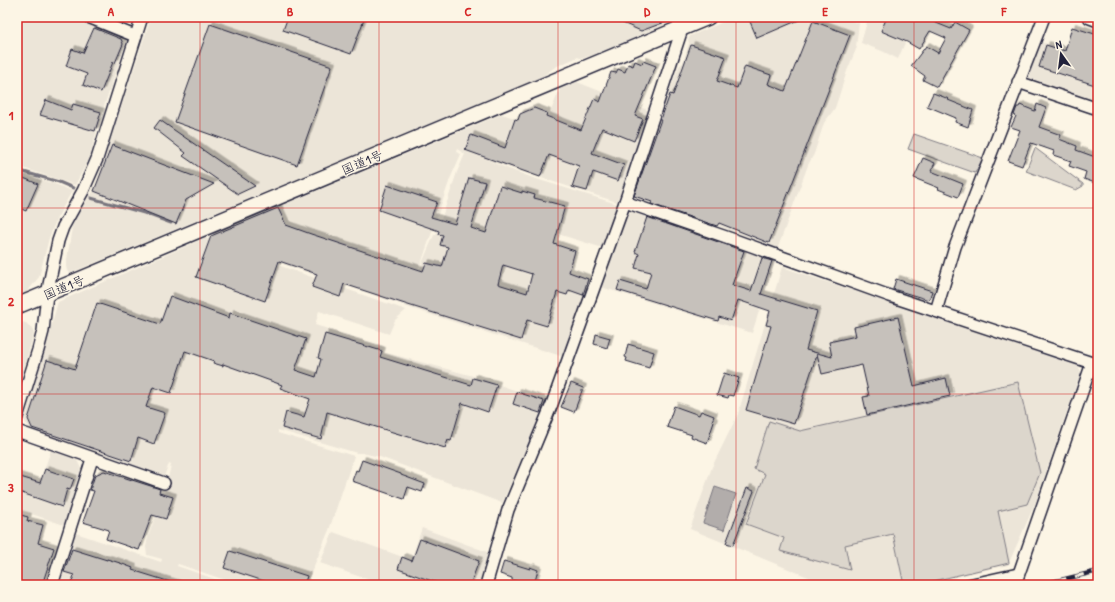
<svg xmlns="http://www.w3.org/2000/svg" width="1115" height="602" font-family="'Patrick Hand','Klee One',sans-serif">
<defs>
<filter id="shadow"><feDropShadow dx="3.5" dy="-3.5" stdDeviation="0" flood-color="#0004"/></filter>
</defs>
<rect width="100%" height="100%" fill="#fcf5e5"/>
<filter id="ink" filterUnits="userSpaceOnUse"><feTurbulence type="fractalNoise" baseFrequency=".025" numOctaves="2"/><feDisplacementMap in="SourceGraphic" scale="8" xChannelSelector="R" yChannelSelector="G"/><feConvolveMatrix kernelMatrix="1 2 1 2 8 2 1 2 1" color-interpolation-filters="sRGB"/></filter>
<g filter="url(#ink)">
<g fill="#ece5d8">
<polygon points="17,17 69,17 122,39 125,45 102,112 89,159 75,185 17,166"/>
<polygon points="151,17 677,17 676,20 591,56 580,58 578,57 555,67 540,78 70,273 67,271 66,266 72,227 79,212 94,190"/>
<polygon points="735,17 838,17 859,23 856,47 857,47 847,71 835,108 824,123 814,154 808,165 777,250 719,226 636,201 632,191 679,66 683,63 689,43 688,40 690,36"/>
<polygon points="861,17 916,17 898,59 882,51 861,43 867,22 861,19"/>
<polygon points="1041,42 1098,59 1098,104 1025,80"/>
<polygon points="577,82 650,111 617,202 488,161 533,178 617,204 603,248 529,225 519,258 592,279 564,357 404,306 434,235 436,235 457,172 465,154 457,149 456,152 461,154 450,179 422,261 403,305 236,248 209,236 502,114 536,125 542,132 560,89"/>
<polygon points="17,173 55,184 72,191 57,218 49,238 39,277 27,292 17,296"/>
<polygon points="632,212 707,233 775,262 752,333 601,287 627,214"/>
<polygon points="205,238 246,254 406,310 395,320 389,334 319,311 315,325 384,346 383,352 473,376 547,401 502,503 380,457 362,453 357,453 278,430 278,433 354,456 329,530 306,585 240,585 178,564 177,566 232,585 60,585 70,550 76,533 161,562 162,559 147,555 146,547 148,537 166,488 171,465 169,464 164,476 30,429 24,420 58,302"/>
<polygon points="782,267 1077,365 1081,372 1056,443 1037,499 1008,565 918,585 828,585 690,529 712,467 738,414"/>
<polygon points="17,321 26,323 31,328 34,333 17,393"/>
<polygon points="51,450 77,460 81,469 64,525 17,509 17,474 40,482"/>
<polygon points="422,528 490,553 481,585 384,585 320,563 333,532 411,560"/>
</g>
<g fill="#dcd6cc" stroke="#7f7c84">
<polygon points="914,134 983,158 975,173 908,149"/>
<polygon points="1035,148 1083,184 1083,186 1076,190 1026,171"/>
<polygon points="1018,382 1040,473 1027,504 998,511 1009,563 917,585 904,585 893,534 845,545 850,570 780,551 784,538 746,524 765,474 754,469 769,421 800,431"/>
</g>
<polygon fill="#b2adab" stroke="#78757e" points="715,487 736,494 724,530 703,523"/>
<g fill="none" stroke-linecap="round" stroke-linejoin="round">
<g stroke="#78757e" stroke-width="3">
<polyline points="17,170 59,182 73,188"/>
<polyline points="91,198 144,213 171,223"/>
</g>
</g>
<g fill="#c6c1bb" stroke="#22223b" fill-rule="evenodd" filter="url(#shadow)">
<polygon points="288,17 365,17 351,54 283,30"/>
<polygon points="609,17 676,17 676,18 641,31"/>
<polygon points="748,17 806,17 757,38"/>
<polygon points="887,17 930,17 929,20 951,29 955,22 969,30 937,87 923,80 925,76 911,66 926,46 938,53 946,38 930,31 919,49 907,42 881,31"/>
<polygon points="813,21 850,35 769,243 719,223 717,226 651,204 652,202 634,196 670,94 673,95 691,45 726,57 717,81 737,88 745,66 771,75 768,84 785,91"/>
<polygon points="210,24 332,66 297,165 175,122"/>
<polygon points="1072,27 1098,35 1098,86 1039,67 1046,45 1065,51"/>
<polygon points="94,28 121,39 123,44 115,63 113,62 101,92 83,85 87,74 66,66 72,49 83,53"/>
<polygon points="635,61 642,64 643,61 656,66 635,116 643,119 634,141 602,128 592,153 624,165 618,181 593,172 587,191 572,187 579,166 549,155 540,177 465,150 471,135 505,148 515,119 518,120 520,114 534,108 547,113 546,116 581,130 594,99 600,102 611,72 616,73 618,69 625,72 628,64 633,66"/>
<polygon points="933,93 949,99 948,100 973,110 968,127 955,122 956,118 927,106"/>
<polygon points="46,100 71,110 73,104 101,112 95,131 40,115"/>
<polygon points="1037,104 1046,108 1039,127 1061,135 1059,139 1077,146 1076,150 1098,158 1098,184 1084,179 1086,172 1069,166 1071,161 1053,155 1054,151 1031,143 1022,166 1008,161 1020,130 1011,127 1016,116 1014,115 1017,107 1019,107 1020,105 1035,111"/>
<polygon points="160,120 164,123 255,186 238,194 183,156 186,153 154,128"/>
<polygon points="112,145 214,184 186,200 176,224 94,191"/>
<polygon points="923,158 935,163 931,171 963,184 958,197 938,189 939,188 914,178"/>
<polygon points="17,177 26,179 38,184 26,211 17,207"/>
<path d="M 469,178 L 485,182 L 471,228 L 486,233 L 500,186 L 522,193 L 522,191 L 535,195 L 534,198 L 565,206 L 554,244 L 575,251 L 569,272 L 588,279 L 583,295 L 569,290 L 567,295 L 557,292 L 547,326 L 527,320 L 521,340 L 408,305 L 344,284 L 340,297 L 312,287 L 317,274 L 279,261 L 265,301 L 196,277 L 211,236 L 278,208 L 286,225 L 311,234 L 423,271 L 426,263 L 442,267 L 448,247 L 440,245 L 443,235 L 438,234 L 439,231 L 379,210 L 387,185 L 437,202 L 431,217 L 455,224 ZM 503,265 L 532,274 L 527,293 L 498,284 Z"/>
<polygon points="647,217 744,251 732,285 751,291 762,258 772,261 761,294 817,311 806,350 832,357 829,342 856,336 854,327 898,317 914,386 946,378 950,396 867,415 863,397 869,396 862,365 822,374 817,354 794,424 746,410 771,326 766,325 770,311 738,300 731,321 719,317 718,321 617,290 620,281 646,289 651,272 635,268 639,254 635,252"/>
<polygon points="896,279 932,291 929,300 893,289"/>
<polygon points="170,296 229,318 230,313 306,339 295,370 316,377 321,359 318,358 325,334 382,351 380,357 471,385 473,378 497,385 488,412 462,403 451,441 448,440 445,448 327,412 321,439 282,428 286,412 304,417 310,399 280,388 282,385 223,364 223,366 213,363 214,361 185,351 171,393 153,387 146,407 165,413 154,444 138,438 131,461 32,428 28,419 47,360 75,369 97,303 160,324"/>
<polygon points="596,334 610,338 607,348 594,344"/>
<polygon points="628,344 654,352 649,368 626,361 627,358 625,357"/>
<polygon points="724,373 739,378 733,396 729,395 728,398 717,395"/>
<polygon points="571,383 583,388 574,412 561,407"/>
<polygon points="517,392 544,401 540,413 513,404"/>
<polygon points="674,406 699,415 701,411 714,416 712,421 714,422 707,443 691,437 692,435 667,427"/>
<polygon points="362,460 401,474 401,475 425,484 422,492 408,487 404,499 352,481 356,470 358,471"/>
<polygon points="45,469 74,479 70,490 67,489 62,507 19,492 19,491 17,490 17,476 40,483"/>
<polygon points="104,471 160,489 159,493 173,497 166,519 152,515 139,550 106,539 109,530 83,522 94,491 90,490 95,475"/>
<polygon points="747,488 754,491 733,545 726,543"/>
<polygon points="17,514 28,517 27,521 43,525 38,543 54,548 42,585 30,585 17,581"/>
<polygon points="420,539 479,561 470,585 443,585 398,569 402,557 412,561"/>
<polygon points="72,549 107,560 107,559 120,563 133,568 132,570 177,584 177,585 71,585 74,575 64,572"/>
<polygon points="230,551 307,576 304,585 276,585 224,568"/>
<polygon points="504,561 530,569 530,567 538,570 534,585 522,585 522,583 512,580 512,578 500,574"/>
</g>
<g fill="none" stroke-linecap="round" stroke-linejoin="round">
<g stroke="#22223b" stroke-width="14">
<g id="minor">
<polyline points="88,17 135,36"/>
<polyline points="1018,82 1098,109"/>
<polyline points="625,202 732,239 890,296 1098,365"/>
<polyline points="936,311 955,247 1044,17"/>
<polyline points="17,417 38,350 43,331 47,294 58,241 63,227 83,191 97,159 142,17"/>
<polyline points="17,431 164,483"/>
<polyline points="52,585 92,459"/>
<polyline points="486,585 508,510 552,404 600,271 625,202 686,17"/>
<polyline points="968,585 1018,574"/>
<polyline points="1015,585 1092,363"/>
</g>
</g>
<g stroke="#22223b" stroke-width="16">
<polyline id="major" points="1090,17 1098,20"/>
</g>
<g stroke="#22223b" stroke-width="18">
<polyline id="highway" points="17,306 708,17"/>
</g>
<use href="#minor" stroke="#fcf5e5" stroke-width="11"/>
<use href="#major" stroke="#fcf5e5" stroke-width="13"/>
<use href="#highway" stroke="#fcf5e5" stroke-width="15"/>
<g stroke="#22223b" stroke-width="4.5">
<polyline id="rail" points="1040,585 1098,571"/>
</g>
<use href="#rail" stroke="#fcf5e5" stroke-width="3" stroke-dasharray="9" stroke-linecap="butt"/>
</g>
</g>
<path fill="none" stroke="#d62828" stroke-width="1" stroke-opacity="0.55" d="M 200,17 L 200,585M 379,17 L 379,585M 558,17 L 558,585M 736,17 L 736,585M 914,17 L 914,585M 17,208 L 1098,208M 17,394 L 1098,394"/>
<g text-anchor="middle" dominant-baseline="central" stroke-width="3" stroke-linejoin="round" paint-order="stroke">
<g font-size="13" fill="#22223b" stroke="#fcf5e5">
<text transform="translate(362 162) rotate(-23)">国道1号</text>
<text transform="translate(64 287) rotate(-23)">国道1号</text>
</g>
</g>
<rect width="1115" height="602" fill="none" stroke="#fcf5e5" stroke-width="44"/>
<g transform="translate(1061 54) rotate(346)" stroke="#fcf5e5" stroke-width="3" paint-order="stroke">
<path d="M0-3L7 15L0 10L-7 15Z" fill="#22223b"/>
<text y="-6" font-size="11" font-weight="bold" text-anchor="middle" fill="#22223b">N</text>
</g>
<rect x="22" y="22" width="1071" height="558" fill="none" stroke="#d62828" stroke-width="1.5"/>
<g font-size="13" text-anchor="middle" font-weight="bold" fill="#d62828">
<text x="111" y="16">A</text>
<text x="290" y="16">B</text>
<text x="468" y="16">C</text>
<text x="647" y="16">D</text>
<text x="825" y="16">E</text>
<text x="1004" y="16">F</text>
<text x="11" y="120">1</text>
<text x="11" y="306">2</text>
<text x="11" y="492">3</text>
</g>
</svg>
